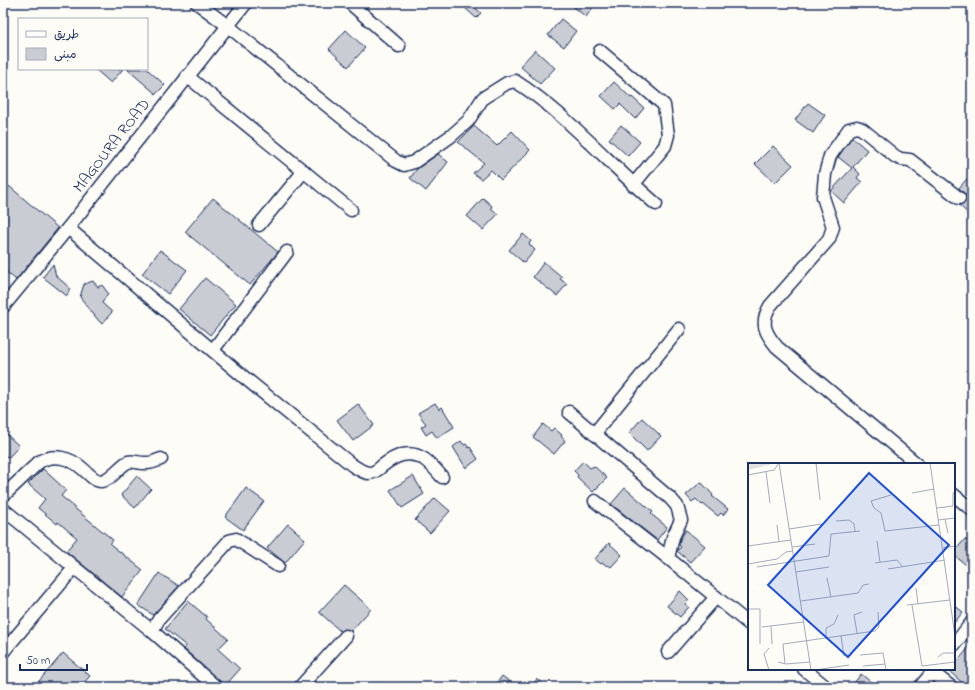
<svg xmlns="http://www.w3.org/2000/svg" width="975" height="690" font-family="'Indie Flower','Playpen Sans Arabic',sans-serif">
<rect width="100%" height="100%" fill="#fdfcf7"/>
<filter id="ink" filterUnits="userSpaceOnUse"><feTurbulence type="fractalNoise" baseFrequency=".025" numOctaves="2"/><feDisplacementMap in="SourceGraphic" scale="8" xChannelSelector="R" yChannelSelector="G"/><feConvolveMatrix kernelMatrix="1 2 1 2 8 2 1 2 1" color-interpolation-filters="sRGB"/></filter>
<g filter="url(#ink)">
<g fill="#c9ccd3" stroke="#1b2f5e">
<polygon points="470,3 481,13 476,18 465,8"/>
<polygon points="569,3 596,3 586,17"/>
<polygon points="561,19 576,31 564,47 548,35"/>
<polygon points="346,30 365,48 348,67 329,49"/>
<polygon points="535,50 555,68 540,84 520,66"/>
<polygon points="95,69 123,69 111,83"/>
<polygon points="127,69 147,69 165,85 156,94"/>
<polygon points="614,82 631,98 632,97 644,108 635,119 620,104 615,109 601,96"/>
<polygon points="808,103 825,115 813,133 795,120"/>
<polygon points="621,125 640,142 628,156 609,139"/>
<polygon points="474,126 497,146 512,131 530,150 501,180 491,170 481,179 473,173 484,163 458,142"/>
<polygon points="852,137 867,150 853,167 860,174 857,178 862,182 844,203 831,191 852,168 838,157"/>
<polygon points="773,146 793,165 775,183 755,164"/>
<polygon points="438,154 448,162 426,191 410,178 417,169"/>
<polygon points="972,173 972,217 959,205 965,203 966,199 966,195 959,188"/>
<polygon points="9,186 58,228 16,280 3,269 3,193"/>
<polygon points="213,198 278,252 250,285 185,232"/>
<polygon points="483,198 492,206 491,208 498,214 483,230 467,216"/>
<polygon points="523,234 531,241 529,244 535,250 524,263 509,250"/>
<polygon points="160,250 187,270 168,294 142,274"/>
<polygon points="544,262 562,277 560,279 567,284 557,296 533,277"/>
<polygon points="53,264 56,276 70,288 67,296 43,277"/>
<polygon points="205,278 236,304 210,335 179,309"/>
<polygon points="93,281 98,287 102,285 108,293 102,303 112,312 102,324 98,320 80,297 84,284"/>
<polygon points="435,403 439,409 442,407 454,427 437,438 432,431 426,435 421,427 426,424 418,413"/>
<polygon points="358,404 374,425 353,441 337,420"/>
<polygon points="642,418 661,436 647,451 629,433"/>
<polygon points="543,424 551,431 554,428 562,435 561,436 565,441 554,454 533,437"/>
<polygon points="3,431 19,446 9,457 3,456"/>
<polygon points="461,441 464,445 466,444 469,448 470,447 478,459 466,468 453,447"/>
<polygon points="583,461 590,468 594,466 607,478 593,492 577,477 578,475 574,471"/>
<polygon points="43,469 66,490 61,496 72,505 72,506 113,540 110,544 143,570 122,597 66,551 77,538 58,522 57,524 38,508 45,499 28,484"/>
<polygon points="137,476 151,489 135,508 121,495"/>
<polygon points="413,476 424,494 402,508 390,490"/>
<polygon points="701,482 713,495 712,496 728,509 723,515 721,513 718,516 703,504 702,505 696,499 692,502 686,495"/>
<polygon points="246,488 264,501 243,530 225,517"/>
<polygon points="625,488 653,512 651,514 667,527 657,540 611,504"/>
<polygon points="435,498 450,511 430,533 415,520"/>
<polygon points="288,524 305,539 285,563 267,548"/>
<polygon points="686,530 705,546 690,562 677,551 681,547 679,545 680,539"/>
<polygon points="965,539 972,546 972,570 954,555 954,552"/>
<polygon points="609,543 622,555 611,567 608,565 607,566 603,563 601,564 595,559"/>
<polygon points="159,573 179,586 153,615 138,605"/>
<polygon points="344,585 371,609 351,631 344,629 340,631 319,612"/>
<polygon points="680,591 689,600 685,604 689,607 680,617 667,606"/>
<polygon points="188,601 207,617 206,619 228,639 218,649 240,669 225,686 184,649 186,646 165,629"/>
<polygon points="954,605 963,612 954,623"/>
<polygon points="972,644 972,687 967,687 949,671 951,669 954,669 954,665"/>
<polygon points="63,653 90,676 80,687 34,687"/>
<polygon points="861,674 877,687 851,687"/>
<polygon points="502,676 517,687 494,687"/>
<polygon points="537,679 547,687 531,687"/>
</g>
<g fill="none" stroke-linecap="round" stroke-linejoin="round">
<g stroke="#1b2f5e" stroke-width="15">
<g id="minor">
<path d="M 197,3 L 228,26 L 396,161 L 404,165 L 414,162 L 451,136 L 468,121 L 483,98 L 507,83 L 515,81 C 568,115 609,164 656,204"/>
<polyline points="350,3 399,46"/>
<polyline points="600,51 664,105 668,135 665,146 633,185"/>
<polyline points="187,76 351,210"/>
<polyline points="259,225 304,171"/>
<path d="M 68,228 L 245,378 L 352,465 C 357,468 363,473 369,473 C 374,473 379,469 382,466 C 395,456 409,449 424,459 C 431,464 437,471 442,477"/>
<polyline points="3,307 68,228 246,3"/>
<polyline points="213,350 287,252"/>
<polyline points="569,412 671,499 677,506 681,520 673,537 668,558"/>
<polyline points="594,434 679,329"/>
<path d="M 917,464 L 777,347 C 765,333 760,323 770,306 L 829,239 L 833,227 L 823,197 L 825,174 L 830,156 L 849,129 L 857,127 L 862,129 L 896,157 L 901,159 L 910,160 L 959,198"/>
<polyline points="954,495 972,510"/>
<path d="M 3,496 L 39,462 C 54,453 71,458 83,469 C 88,473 94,481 101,481 C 111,480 118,468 126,463 C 131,459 140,464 147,463 C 152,463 156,461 161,459"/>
<polyline points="595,501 668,558 749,624"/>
<polyline points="3,509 152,631 216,687"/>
<polyline points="152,631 159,619 229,541 236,539 278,566"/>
<polyline points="954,645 972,622"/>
<polyline points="3,652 74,568"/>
<polyline points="668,652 716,597"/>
<polyline points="804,669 826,687"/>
<polyline points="932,672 951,687"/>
<polyline points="300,687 346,636"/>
<polyline points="920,687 935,669"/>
</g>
</g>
<use href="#minor" stroke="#fdfcf7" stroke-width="12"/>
</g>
</g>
<g text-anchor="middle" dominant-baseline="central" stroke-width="4" stroke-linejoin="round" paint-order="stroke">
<g font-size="16" fill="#1b2f5e" stroke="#fdfcf7">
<text transform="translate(112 146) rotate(-52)">MAGOURA ROAD</text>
</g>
</g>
<g transform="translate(748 463)">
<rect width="207" height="207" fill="#fdfcf7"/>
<path d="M 0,0 L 29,0 L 0,7 Z" fill="#e0e1e3"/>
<path fill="none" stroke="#a3aaba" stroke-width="1" d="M 31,0 L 63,207M 68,0 L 72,37M 182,0 L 207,173M 18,9 L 22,40M 0,12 L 26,7 L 31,0M 164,30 L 186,26M 143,32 L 123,38 L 126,45 L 133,50 L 137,68 L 191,62M 189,45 L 205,43 L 205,30 L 207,29M 197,56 L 200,70M 190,57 L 207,55M 88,58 L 101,57 L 106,61 L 107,68M 29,62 L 31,79M 41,66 L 74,61M 129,78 L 132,99M 0,83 L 43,77M 44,84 L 67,81M 195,85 L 207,83M 127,100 L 149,97 L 154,103M 0,101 L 29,96 L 38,89 L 45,88M 9,104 L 81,93 L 83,71 L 112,68M 140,106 L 197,97M 48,109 L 81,104M 79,115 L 83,134M 168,125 L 170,141M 53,138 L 110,130 L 115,122 L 121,121M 159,142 L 202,137M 164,142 L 174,203 L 207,199M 0,146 L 12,146 L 12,181M 23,163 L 24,181M 14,164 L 56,159M 109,170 L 106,152 L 114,149M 93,173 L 96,193M 78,175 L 78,165 L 86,161 L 90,152M 21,185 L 16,191 L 21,207M 112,192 L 135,190 L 138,207M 190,194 L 195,190 L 207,190M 30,199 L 38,201 L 62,199M 37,201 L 35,181 L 127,168 L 131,164 L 130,149M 115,203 L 137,201M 67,207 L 101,202"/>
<path fill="#1d4ed8" fill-opacity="0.15" stroke="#1d4ed8" stroke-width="2" d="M 121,10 L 201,82 L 100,194 L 20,122 Z"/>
<rect width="207" height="207" fill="none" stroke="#1b2f5e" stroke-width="2"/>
</g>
<rect width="975" height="690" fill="none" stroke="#fdfcf7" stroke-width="16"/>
<rect x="8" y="8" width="959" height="674" fill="none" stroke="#1b2f5e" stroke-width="1.5" filter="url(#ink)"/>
<rect x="18" y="18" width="130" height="52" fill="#fdfcf7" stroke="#a3aaba"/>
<rect x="26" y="31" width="20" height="6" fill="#fdfcf7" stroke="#a3aaba"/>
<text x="54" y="38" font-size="12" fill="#1b2f5e">طريق</text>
<rect x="26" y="48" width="20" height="12" fill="#c9ccd3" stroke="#a3aaba"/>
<text x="54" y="58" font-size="12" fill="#1b2f5e">مبنى</text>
<path d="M20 664v6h67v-6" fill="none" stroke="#1b2f5e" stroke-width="2"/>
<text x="26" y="664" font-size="12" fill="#1b2f5e" stroke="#fdfcf7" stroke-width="3" paint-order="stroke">50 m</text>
</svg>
